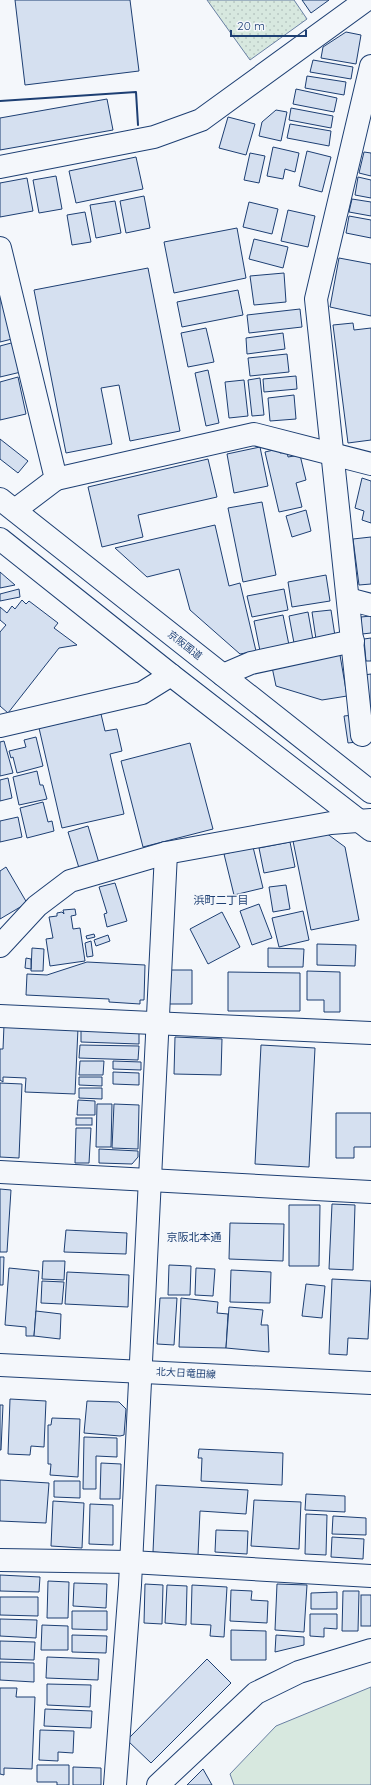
<svg xmlns="http://www.w3.org/2000/svg" width="371" height="1785" font-family="Quicksand,'Noto Sans JP',sans-serif">
<defs>
<pattern id="park-dots" width="8" height="8" patternUnits="userSpaceOnUse"><rect width="8" height="8" fill="#d7e8df"/><path d="M2 2h.1M6 6h.1" fill="none" stroke="#b8c8c3" stroke-width="1.8" stroke-linecap="round"/></pattern>
</defs>
<rect width="100%" height="100%" fill="#f4f7fb"/>
<polygon fill="url(#park-dots)" stroke="#687fa3" points="207,0 294,0 307,19 250,60"/>
<polygon fill="#d7e8df" stroke="#687fa3" points="371,1687 371,1785 234,1785 230,1774 276,1726"/>
<g fill="#d5e0f0" stroke="#1d3f73">
<polygon points="15,0 130,0 139,71 25,85"/>
<polygon points="302,0 329,0 311,13"/>
<polygon points="346,32 361,35 356,64 321,58 323,47"/>
<polygon points="313,60 353,67 351,79 310,72"/>
<polygon points="307,76 346,82 344,95 305,88"/>
<polygon points="296,89 337,98 334,112 293,104"/>
<polygon points="107,99 113,130 0,150 0,118"/>
<polygon points="291,108 333,116 331,128 289,120"/>
<polygon points="276,110 287,112 281,141 259,136 262,122"/>
<polygon points="228,117 255,124 246,155 219,148"/>
<polygon points="290,124 331,131 329,146 287,138"/>
<polygon points="273,147 299,153 295,172 285,169 283,179 267,176"/>
<polygon points="307,151 331,157 322,192 299,186"/>
<polygon points="364,152 371,153 371,176 359,173"/>
<polygon points="250,153 265,156 259,183 244,180"/>
<polygon points="136,157 143,189 76,203 69,171"/>
<polygon points="56,176 62,209 39,213 33,180"/>
<polygon points="358,177 371,180 371,198 355,195"/>
<polygon points="27,178 33,211 0,217 0,183"/>
<polygon points="144,196 150,228 126,233 120,201"/>
<polygon points="352,199 371,202 371,216 349,212"/>
<polygon points="115,201 121,233 96,238 90,205"/>
<polygon points="249,202 278,209 272,234 243,227"/>
<polygon points="288,210 315,216 308,247 281,241"/>
<polygon points="85,212 91,242 72,245 67,215"/>
<polygon points="349,216 371,220 371,238 346,233"/>
<polygon points="237,228 246,278 174,293 164,242"/>
<polygon points="254,239 288,247 283,268 249,259"/>
<polygon points="339,258 371,264 371,316 330,307"/>
<polygon points="148,268 180,431 130,441 119,385 101,388 112,444 66,453 34,290"/>
<polygon points="284,273 286,302 254,305 250,276"/>
<polygon points="0,280 12,339 0,342"/>
<polygon points="238,290 243,315 182,327 177,302"/>
<polygon points="300,309 302,327 249,333 247,315"/>
<polygon points="353,323 354,330 371,328 371,440 348,443 333,325"/>
<polygon points="206,328 214,362 188,367 181,333"/>
<polygon points="283,333 285,349 247,354 246,338"/>
<polygon points="15,342 21,372 0,377 0,346"/>
<polygon points="287,354 289,372 250,376 248,358"/>
<polygon points="208,370 219,423 206,426 195,373"/>
<polygon points="296,376 297,389 264,392 263,379"/>
<polygon points="18,377 26,414 0,420 0,382"/>
<polygon points="260,378 264,415 252,416 248,380"/>
<polygon points="244,380 248,416 229,418 225,382"/>
<polygon points="294,395 296,419 270,421 268,398"/>
<polygon points="0,439 28,461 18,473 0,459"/>
<polygon points="260,447 268,486 234,493 227,454"/>
<polygon points="278,449 280,453 287,452 288,457 300,455 306,480 296,483 302,507 279,512 265,452"/>
<polygon points="208,459 217,497 138,515 143,537 102,547 88,487"/>
<polygon points="362,478 371,481 371,523 362,520 364,511 355,508"/>
<polygon points="262,502 276,575 243,582 228,508"/>
<polygon points="306,510 311,531 292,537 286,516"/>
<polygon points="215,525 229,586 240,583 256,651 240,654 190,610 179,569 147,577 115,548"/>
<polygon points="371,537 371,584 359,585 353,539"/>
<polygon points="0,572 15,585 0,588"/>
<polygon points="326,575 330,601 292,607 288,582"/>
<polygon points="19,589 20,597 0,601 0,594"/>
<polygon points="284,589 288,610 252,617 247,596"/>
<polygon points="22,600 26,604 29,601 58,623 54,628 77,645 59,648 8,713 0,706 0,632 6,625 0,620 0,607 7,613 12,606 15,609"/>
<polygon points="331,610 335,636 316,639 312,612"/>
<polygon points="308,612 313,640 294,643 289,616"/>
<polygon points="283,615 289,645 260,651 254,621"/>
<polygon points="371,616 371,633 362,634 361,617"/>
<polygon points="371,638 371,661 366,661 364,639"/>
<polygon points="340,655 347,696 322,700 276,686 272,667"/>
<polygon points="371,674 371,714 367,715 364,675"/>
<polygon points="101,714 105,731 117,729 122,751 110,754 124,814 62,828 39,728"/>
<polygon points="354,715 357,742 348,743 344,716"/>
<polygon points="36,737 43,766 17,773 13,757 11,758 9,751 26,747 24,740"/>
<polygon points="4,741 13,773 0,776 0,742"/>
<polygon points="190,743 213,829 143,847 121,761"/>
<polygon points="37,771 40,785 43,785 47,799 19,805 13,777"/>
<polygon points="8,778 12,798 0,801 0,780"/>
<polygon points="43,802 48,822 52,821 54,831 27,838 20,808"/>
<polygon points="18,817 22,837 0,842 0,821"/>
<polygon points="88,826 99,863 79,868 68,832"/>
<polygon points="322,830 345,847 359,920 311,930 292,836"/>
<polygon points="290,842 295,867 264,873 259,848"/>
<polygon points="253,847 263,888 234,895 224,854"/>
<polygon points="6,867 27,903 0,919 0,871"/>
<polygon points="115,883 127,921 107,927 104,914 107,913 99,887"/>
<polygon points="286,885 290,909 273,912 269,887"/>
<polygon points="259,904 272,938 252,945 240,911"/>
<polygon points="75,909 76,915 71,916 73,929 80,928 85,961 50,966 46,939 53,938 49,917 57,916 57,913 62,912 64,914 63,910"/>
<polygon points="303,911 309,940 279,947 272,918"/>
<polygon points="222,912 240,947 208,964 190,929"/>
<polygon points="94,934 95,937 87,939 86,936"/>
<polygon points="108,935 110,941 96,946 94,940"/>
<polygon points="91,941 93,956 87,957 85,943"/>
<polygon points="317,944 356,945 355,966 317,965"/>
<polygon points="32,948 44,949 43,971 31,971"/>
<polygon points="268,948 304,949 303,967 268,967"/>
<polygon points="26,958 31,959 31,969 25,968"/>
<polygon points="87,962 145,965 144,1000 140,1000 140,1004 109,1002 109,999 26,995 27,974 47,975"/>
<polygon points="169,970 192,970 192,1004 168,1004"/>
<polygon points="307,971 340,972 340,1012 324,1012 324,1000 307,1000"/>
<polygon points="228,972 300,973 300,1011 228,1011"/>
<polygon points="4,1025 78,1028 75,1094 25,1092 26,1078 3,1077 3,1082 0,1080 0,1049 3,1049"/>
<polygon points="81,1028 139,1031 139,1044 81,1042"/>
<polygon points="175,1037 222,1039 221,1075 174,1074"/>
<polygon points="80,1045 139,1046 138,1060 79,1058"/>
<polygon points="261,1045 315,1048 309,1167 255,1164"/>
<polygon points="80,1061 104,1061 103,1075 79,1075"/>
<polygon points="113,1061 141,1062 141,1070 113,1069"/>
<polygon points="113,1072 139,1073 139,1085 113,1084"/>
<polygon points="79,1077 102,1077 102,1086 79,1085"/>
<polygon points="0,1083 22,1084 19,1158 0,1157"/>
<polygon points="79,1088 102,1088 102,1099 79,1098"/>
<polygon points="78,1100 95,1101 95,1115 77,1115"/>
<polygon points="97,1104 112,1104 111,1147 96,1147"/>
<polygon points="114,1104 139,1105 138,1149 112,1148"/>
<polygon points="336,1113 371,1113 371,1147 354,1147 354,1158 336,1158"/>
<rect x="76" y="1118" width="16" height="7"/>
<polygon points="76,1128 91,1128 89,1163 75,1163"/>
<polygon points="99,1149 138,1151 138,1157 132,1164 99,1163"/>
<polygon points="0,1189 11,1190 7,1252 0,1252"/>
<polygon points="332,1204 355,1205 353,1270 329,1269"/>
<polygon points="289,1205 320,1205 319,1266 289,1266"/>
<polygon points="230,1223 284,1224 283,1261 229,1259"/>
<polygon points="66,1230 127,1233 126,1254 64,1252"/>
<polygon points="0,1257 4,1257 3,1285 0,1285"/>
<polygon points="43,1261 65,1261 64,1280 42,1279"/>
<polygon points="169,1265 191,1266 190,1295 168,1295"/>
<polygon points="9,1268 39,1271 34,1336 26,1336 26,1327 5,1325"/>
<polygon points="196,1268 215,1269 213,1296 195,1295"/>
<polygon points="231,1270 271,1272 270,1303 230,1302"/>
<polygon points="67,1272 129,1275 128,1307 65,1304"/>
<polygon points="332,1279 371,1281 368,1339 348,1338 347,1355 329,1354"/>
<polygon points="42,1281 64,1282 62,1304 41,1303"/>
<polygon points="306,1284 325,1286 322,1318 302,1316"/>
<polygon points="160,1298 177,1298 174,1345 157,1344"/>
<polygon points="181,1298 218,1302 217,1313 228,1314 226,1348 179,1347"/>
<polygon points="229,1307 263,1310 261,1325 268,1325 269,1352 226,1348"/>
<polygon points="36,1311 61,1314 60,1339 34,1336"/>
<polygon points="10,1399 46,1401 44,1447 31,1446 30,1455 8,1454"/>
<polygon points="87,1401 119,1402 126,1409 124,1435 120,1436 84,1433"/>
<polygon points="0,1405 3,1405 1,1450 0,1450"/>
<polygon points="52,1418 80,1419 78,1477 50,1475 51,1464 48,1464 48,1425 51,1425"/>
<polygon points="84,1437 117,1438 117,1457 96,1456 96,1489 83,1489"/>
<polygon points="199,1449 283,1453 282,1485 201,1481 202,1458 198,1458"/>
<polygon points="101,1463 121,1464 120,1499 100,1499"/>
<polygon points="0,1480 49,1483 46,1523 0,1521"/>
<polygon points="54,1481 80,1481 80,1498 54,1497"/>
<polygon points="156,1485 248,1490 246,1514 200,1511 198,1555 153,1552"/>
<polygon points="306,1494 345,1496 345,1512 305,1510"/>
<polygon points="254,1500 301,1502 299,1549 251,1546"/>
<polygon points="53,1501 84,1503 82,1548 51,1546"/>
<polygon points="90,1504 113,1505 113,1545 89,1544"/>
<polygon points="306,1514 327,1515 326,1555 305,1554"/>
<polygon points="333,1516 366,1518 366,1535 332,1534"/>
<polygon points="216,1530 248,1531 247,1554 215,1552"/>
<polygon points="332,1537 364,1539 363,1559 331,1557"/>
<polygon points="0,1575 40,1577 39,1592 0,1591"/>
<polygon points="48,1581 69,1582 68,1618 47,1618"/>
<polygon points="74,1583 107,1584 106,1608 73,1606"/>
<polygon points="145,1584 163,1585 162,1624 144,1623"/>
<polygon points="277,1584 307,1585 304,1632 275,1630"/>
<polygon points="167,1585 187,1586 186,1625 165,1623"/>
<polygon points="192,1585 227,1587 224,1637 210,1636 211,1625 191,1624"/>
<polygon points="231,1590 252,1591 251,1600 268,1601 267,1623 230,1621"/>
<polygon points="343,1591 359,1591 358,1631 342,1631"/>
<polygon points="337,1592 337,1609 311,1609 311,1593"/>
<rect x="361" y="1595" width="10" height="31"/>
<polygon points="0,1597 38,1597 38,1616 0,1615"/>
<polygon points="72,1611 107,1611 107,1630 72,1629"/>
<polygon points="310,1614 337,1614 337,1629 324,1628 324,1637 310,1636"/>
<polygon points="0,1619 37,1620 36,1638 0,1636"/>
<polygon points="42,1625 68,1626 68,1650 41,1650"/>
<polygon points="231,1630 266,1631 266,1660 231,1660"/>
<polygon points="72,1635 107,1636 106,1653 72,1652"/>
<polygon points="276,1635 304,1637 304,1645 275,1652"/>
<polygon points="0,1641 35,1642 34,1660 0,1659"/>
<polygon points="47,1657 99,1659 98,1680 46,1678"/>
<polygon points="207,1659 231,1683 151,1763 127,1740"/>
<polygon points="0,1662 34,1663 34,1682 0,1680"/>
<polygon points="47,1684 91,1685 90,1707 47,1705"/>
<polygon points="0,1688 17,1688 16,1697 35,1697 32,1769 4,1768 4,1775 0,1774"/>
<polygon points="45,1709 92,1711 91,1728 44,1726"/>
<polygon points="40,1730 74,1731 73,1753 58,1752 58,1761 39,1760"/>
<polygon points="37,1765 69,1765 69,1785 57,1785 57,1782 37,1782"/>
<polygon points="73,1767 101,1768 101,1785 73,1785"/>
<polygon points="203,1769 212,1785 187,1785"/>
</g>
<g fill="none" stroke-linecap="round" stroke-linejoin="round">
<g stroke="#1d3f73" stroke-width="24">
<g id="street">
<polyline points="0,167 154,137 201,120 366,0"/>
<polyline points="0,248 56,479 15,510"/>
<polyline points="56,479 254,434 371,464"/>
<polyline points="348,599 371,605"/>
<polyline points="223,675 251,663 353,641"/>
<polyline points="0,726 142,693 171,675"/>
<polyline points="362,735 316,299 371,66"/>
<polyline points="0,946 37,906 70,881 166,853 331,823 371,820"/>
<polyline points="0,1016 371,1033"/>
<polyline points="0,1172 371,1192"/>
<polyline points="0,1560 131,1562 371,1576"/>
<polyline points="115,1785 130,1585 166,853"/>
<polyline points="158,1785 256,1693 299,1672 371,1650"/>
</g>
</g>
<g stroke="#1d3f73" stroke-width="24">
<polyline id="secondary" points="0,1365 371,1383"/>
</g>
<g stroke="#1d3f73" stroke-width="24">
<g id="highway">
<polyline points="0,499 371,792"/>
<polyline points="0,539 171,675 371,830"/>
</g>
</g>
<use href="#street" stroke="#f4f7fb" stroke-width="22"/>
<use href="#secondary" stroke="#f4f7fb" stroke-width="22"/>
<use href="#highway" stroke="#f4f7fb" stroke-width="22"/>
<polyline stroke="#1d3f73" stroke-width="2" points="0,101 136,92 138,125"/>
</g>
<g text-anchor="middle" dominant-baseline="central" stroke-width="3" stroke-linejoin="round" paint-order="stroke">
<g font-size="10" fill="#1d3f73" stroke="#f4f7fb">
<text transform="translate(185 645) rotate(38)">京阪国道</text>
<text transform="translate(186 1373) rotate(3)">北大日竜田線</text>
</g>
<g font-size="11" fill="#1d3f73" stroke="#f4f7fb">
<text x="221" y="900">浜町二丁目</text>
<text x="194" y="1237">京阪北本通</text>
</g>
</g>
<path d="M231 30v6h75v-6" fill="none" stroke="#1d3f73" stroke-width="2"/>
<text x="237" y="30" font-size="12" fill="#1d3f73" stroke="#f4f7fb" stroke-width="3" paint-order="stroke">20 m</text>
</svg>
